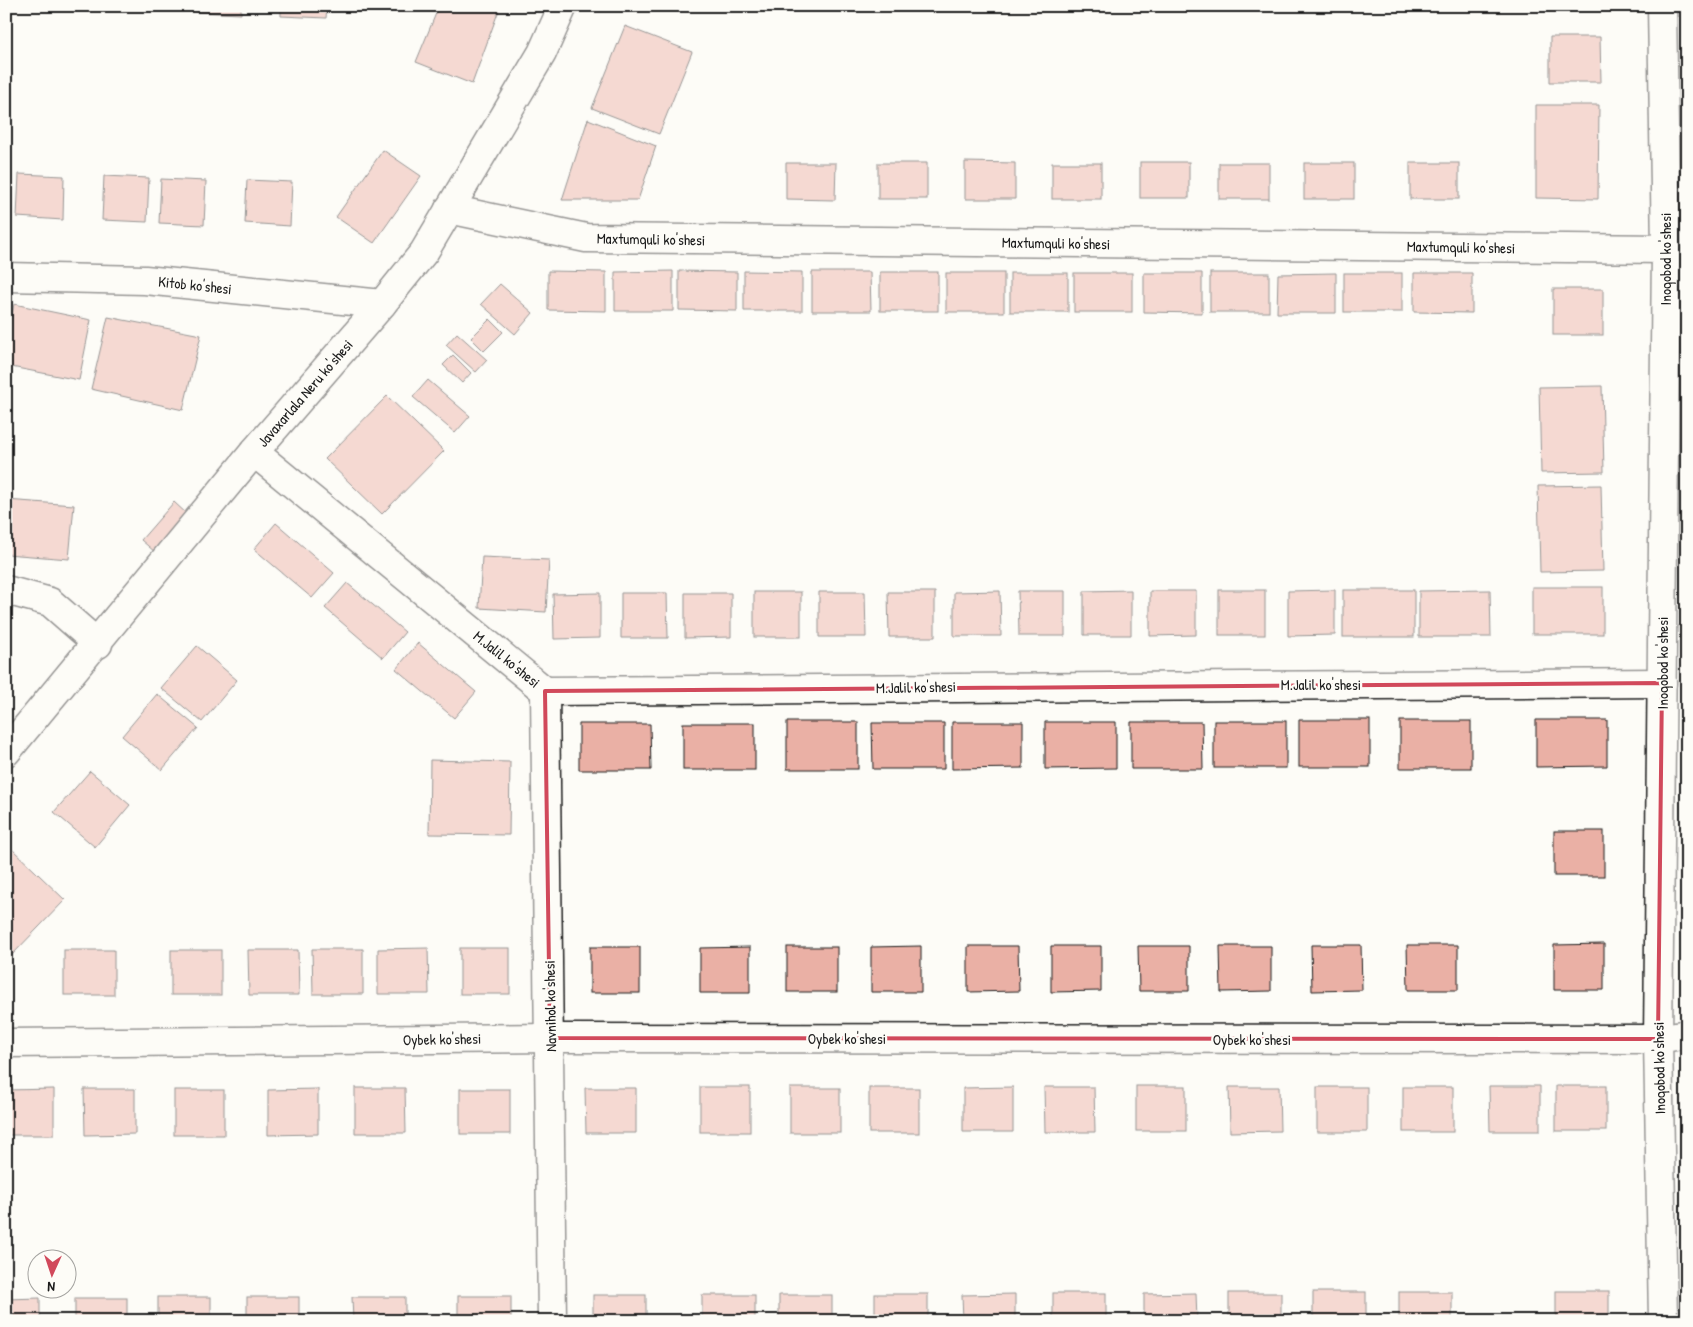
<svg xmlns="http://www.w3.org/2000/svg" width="1693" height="1327" font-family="'Patrick Hand',sans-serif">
<rect width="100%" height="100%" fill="#fdfcf7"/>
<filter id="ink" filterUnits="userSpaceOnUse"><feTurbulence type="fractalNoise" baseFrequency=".02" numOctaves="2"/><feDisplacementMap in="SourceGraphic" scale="10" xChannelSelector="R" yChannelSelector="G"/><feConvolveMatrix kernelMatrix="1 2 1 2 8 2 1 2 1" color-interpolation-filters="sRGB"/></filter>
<g filter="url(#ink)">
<g fill="#eab0a5" stroke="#1c1c1c">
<polygon points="116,6 162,6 161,10 116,9"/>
<polygon points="196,6 241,6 241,14 196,12"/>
<polygon points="281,6 327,6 326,18 281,16"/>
<polygon points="439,6 500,7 472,84 416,62"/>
<polygon points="625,26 692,52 659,134 592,108"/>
<polygon points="1550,37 1600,37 1601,82 1550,82"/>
<polygon points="1536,105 1599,105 1598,199 1536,198"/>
<polygon points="588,119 656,146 638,200 562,200"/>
<polygon points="383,150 421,176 374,243 336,217"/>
<polygon points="965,162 1015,163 1015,199 965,199"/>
<rect x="1140" y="162" width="49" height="36"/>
<polygon points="786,163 836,163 835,200 786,199"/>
<rect x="878" y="163" width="49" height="36"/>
<rect x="1052" y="163" width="49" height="36"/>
<rect x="1219" y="163" width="50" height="36"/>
<rect x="1304" y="163" width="50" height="36"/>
<rect x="1410" y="163" width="49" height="36"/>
<polygon points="19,174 64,176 63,220 17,217"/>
<polygon points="104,176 149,178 147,222 102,220"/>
<polygon points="161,179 206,181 204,225 159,223"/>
<polygon points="247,180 292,182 290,226 245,223"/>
<polygon points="548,271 606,272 606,311 548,310"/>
<polygon points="673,271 673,311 615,311 615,272"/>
<polygon points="679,271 737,272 737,311 679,310"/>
<polygon points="744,271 802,272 802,311 744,311"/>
<polygon points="812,272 870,272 871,311 812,311"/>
<rect x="880" y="272" width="58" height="39"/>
<rect x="946" y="273" width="58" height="39"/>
<rect x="1010" y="273" width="58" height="39"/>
<rect x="1074" y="273" width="58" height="39"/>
<polygon points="1144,273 1202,273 1202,313 1144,312"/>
<rect x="1210" y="273" width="59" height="39"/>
<polygon points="1336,273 1336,313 1277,313 1278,274"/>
<rect x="1344" y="273" width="58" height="39"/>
<polygon points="1414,273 1472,273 1472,313 1414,312"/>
<polygon points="500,284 533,313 515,334 481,304"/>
<rect x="1553" y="289" width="50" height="46"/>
<polygon points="14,304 91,320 79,380 6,366 6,343"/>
<polygon points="108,317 201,335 183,410 91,389"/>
<polygon points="490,319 503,332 484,351 471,338"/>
<polygon points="457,333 487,360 476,372 446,345"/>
<polygon points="453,355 471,373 462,383 443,365"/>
<polygon points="428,380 470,416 455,433 413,397"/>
<polygon points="1602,386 1604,472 1541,473 1539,387"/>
<polygon points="387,396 444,451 382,514 325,459"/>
<polygon points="1601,485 1603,571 1540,572 1538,486"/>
<polygon points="6,500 74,505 69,559 6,554"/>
<polygon points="174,502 188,515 155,552 141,540"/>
<polygon points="276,523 334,573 312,598 254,549"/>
<polygon points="482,557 549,560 546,612 479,608"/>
<polygon points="347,583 405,632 383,658 325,608"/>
<rect x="1532" y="587" width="71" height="47"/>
<polygon points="1131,590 1131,635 1084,635 1084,591"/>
<rect x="1219" y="590" width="46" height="45"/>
<polygon points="1335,590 1335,635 1288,636 1288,591"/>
<rect x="1343" y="590" width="71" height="47"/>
<polygon points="1490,590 1491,637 1419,637 1419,591"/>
<polygon points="1000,591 1001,636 954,636 954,592"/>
<polygon points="1018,591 1065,591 1065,636 1019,636"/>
<polygon points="1150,591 1196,591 1196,635 1150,636"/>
<rect x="754" y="592" width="47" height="45"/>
<polygon points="819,592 865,592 866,637 819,637"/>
<polygon points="888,592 935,592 935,637 889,637"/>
<polygon points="600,593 600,638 554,639 553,594"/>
<polygon points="621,593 667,593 668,638 621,638"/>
<polygon points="685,593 731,593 731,637 685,638"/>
<polygon points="418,643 476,692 454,718 396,669"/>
<polygon points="197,646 237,680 202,722 161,688"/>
<polygon points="157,694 198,728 162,770 122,736"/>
<rect x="1299" y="720" width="71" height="47"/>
<polygon points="1536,720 1607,720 1607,766 1536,767"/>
<rect x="1214" y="721" width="72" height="47"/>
<rect x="1400" y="721" width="71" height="47"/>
<rect x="787" y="722" width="71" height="47"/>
<polygon points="952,722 1023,722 1023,768 952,769"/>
<polygon points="1045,722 1116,722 1116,768 1045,769"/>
<polygon points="1131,722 1202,722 1203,769 1131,769"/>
<rect x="683" y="723" width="72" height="47"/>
<polygon points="872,723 944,723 944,769 873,769"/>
<polygon points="579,724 650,724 651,770 579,770"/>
<polygon points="430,760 510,762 509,835 429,834"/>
<polygon points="90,771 130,805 95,847 54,812"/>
<rect x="1554" y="831" width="50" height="45"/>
<polygon points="11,848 65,900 12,955 6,949 6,853"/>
<polygon points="1604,944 1604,990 1554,990 1554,945"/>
<polygon points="1311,945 1361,945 1362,990 1312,991"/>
<polygon points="1407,945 1458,945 1458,990 1408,990"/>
<polygon points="921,946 921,992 871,992 871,947"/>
<polygon points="968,946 1018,946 1019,991 968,992"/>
<polygon points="1051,946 1101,946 1101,991 1051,992"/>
<polygon points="1138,946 1189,946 1189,991 1139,991"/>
<polygon points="1220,946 1271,946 1271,991 1221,992"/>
<rect x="590" y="947" width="50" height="46"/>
<polygon points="750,947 750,993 700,993 700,948"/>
<rect x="787" y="947" width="50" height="45"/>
<polygon points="428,948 429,994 378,994 378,949"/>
<rect x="460" y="948" width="50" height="46"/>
<polygon points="312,949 363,949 363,994 313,994"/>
<rect x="64" y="950" width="50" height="45"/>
<rect x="171" y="950" width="50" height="45"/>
<polygon points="248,950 298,950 299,995 249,995"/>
<rect x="1136" y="1086" width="50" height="45"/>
<polygon points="1489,1086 1540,1086 1540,1131 1490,1131"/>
<rect x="1556" y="1086" width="50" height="45"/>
<rect x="700" y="1087" width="50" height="45"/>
<polygon points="1013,1087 1013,1132 963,1132 963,1088"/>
<polygon points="1044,1087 1094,1087 1095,1132 1045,1132"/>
<polygon points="1229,1087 1279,1087 1280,1131 1230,1132"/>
<rect x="1317" y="1087" width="50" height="45"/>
<rect x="1403" y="1087" width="50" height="45"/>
<polygon points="355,1088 405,1088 406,1133 355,1133"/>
<polygon points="585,1088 636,1088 636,1133 586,1133"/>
<rect x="790" y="1088" width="50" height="45"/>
<rect x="869" y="1088" width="50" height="45"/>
<polygon points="54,1089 54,1135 6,1135 6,1090"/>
<polygon points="84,1089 135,1089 135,1134 85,1135"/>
<polygon points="318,1089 318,1134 268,1135 268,1090"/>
<rect x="460" y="1089" width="50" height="45"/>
<rect x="174" y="1090" width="50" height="45"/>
<rect x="1556" y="1291" width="53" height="30"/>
<rect x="1313" y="1292" width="53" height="29"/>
<rect x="1399" y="1292" width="53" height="29"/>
<rect x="1053" y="1293" width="53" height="28"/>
<polygon points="1196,1293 1197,1321 1144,1321 1144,1294"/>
<rect x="1229" y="1293" width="52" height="28"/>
<rect x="875" y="1294" width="53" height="27"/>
<polygon points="1015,1294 1015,1321 963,1321 962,1295"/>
<rect x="593" y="1295" width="53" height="26"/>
<rect x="702" y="1295" width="53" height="26"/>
<rect x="779" y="1295" width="53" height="26"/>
<rect x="458" y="1296" width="53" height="25"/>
<rect x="158" y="1297" width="53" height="24"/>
<rect x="247" y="1297" width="52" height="24"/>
<polygon points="352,1297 405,1297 405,1321 353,1321"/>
<polygon points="40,1298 40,1321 6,1321 6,1299"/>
<rect x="75" y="1298" width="52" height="23"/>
</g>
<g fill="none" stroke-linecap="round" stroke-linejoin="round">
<g stroke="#1c1c1c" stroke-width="31">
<g id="street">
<polyline points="1662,6 1666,249 1658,1039 1663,1321"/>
<polyline points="449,209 586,238 1666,249"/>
<polyline points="6,277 145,280 382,304"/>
<polyline points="254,452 545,691 1662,683"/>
<polyline points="6,590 50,602 98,644"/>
<polyline points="545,691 552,1321"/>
<polyline points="6,1043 550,1038 1658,1039 1687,1034"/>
</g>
</g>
<g stroke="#1c1c1c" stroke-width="31">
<polyline id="secondary" points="6,752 254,452 382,304 424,252 542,53 563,6"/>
</g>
<use href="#street" stroke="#fdfcf7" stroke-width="28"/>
<use href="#secondary" stroke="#fdfcf7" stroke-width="28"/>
</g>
</g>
<path d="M0 0H1693V1327H0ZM 1662,683 L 1658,1039 L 550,1038 L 545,691 Z" fill="#fdfcf7" fill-opacity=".55" fill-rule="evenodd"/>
<path fill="none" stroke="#d1495b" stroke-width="4" stroke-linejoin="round" d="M 1662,683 L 1658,1039 L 550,1038 L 545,691 Z"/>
<g text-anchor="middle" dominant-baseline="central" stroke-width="4.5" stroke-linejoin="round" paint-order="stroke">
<g font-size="15" fill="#1c1c1c" stroke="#fdfcf7">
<text transform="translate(651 239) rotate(1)">Maxtumquli ko'shesi</text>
<text transform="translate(1056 243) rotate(1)">Maxtumquli ko'shesi</text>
<text transform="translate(1461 247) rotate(1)">Maxtumquli ko'shesi</text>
<text transform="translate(1665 259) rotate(-90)">Inoqobod ko'shesi</text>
<text transform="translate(195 285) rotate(6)">Kitob ko'shesi</text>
<text transform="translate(305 393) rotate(-49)">Javaxarlala Neru ko'shesi</text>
<text transform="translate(507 659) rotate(39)">M.Jalil ko'shesi</text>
<text transform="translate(1662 663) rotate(-90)">Inoqobod ko'shesi</text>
<text x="1321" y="684">M.Jalil ko'shesi</text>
<text transform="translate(916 687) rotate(-1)">M.Jalil ko'shesi</text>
<text transform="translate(550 1006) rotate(-91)">Navnihol ko'shesi</text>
<text x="847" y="1038">Oybek ko'shesi</text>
<text transform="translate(442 1039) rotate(-1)">Oybek ko'shesi</text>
<text x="1252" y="1039">Oybek ko'shesi</text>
<text transform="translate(1659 1068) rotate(-91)">Inoqobod ko'shesi</text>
</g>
</g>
<rect width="1693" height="1327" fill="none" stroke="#fdfcf7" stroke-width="25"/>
<rect x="12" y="12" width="1668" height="1302" fill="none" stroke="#1c1c1c" stroke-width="2" filter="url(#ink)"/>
<g transform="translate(52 1274) rotate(183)"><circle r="24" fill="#fdfcf7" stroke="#a3a29f"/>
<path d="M0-4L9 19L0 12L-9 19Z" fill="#d1495b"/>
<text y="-8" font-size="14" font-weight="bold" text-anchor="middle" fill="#1c1c1c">N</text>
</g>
</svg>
